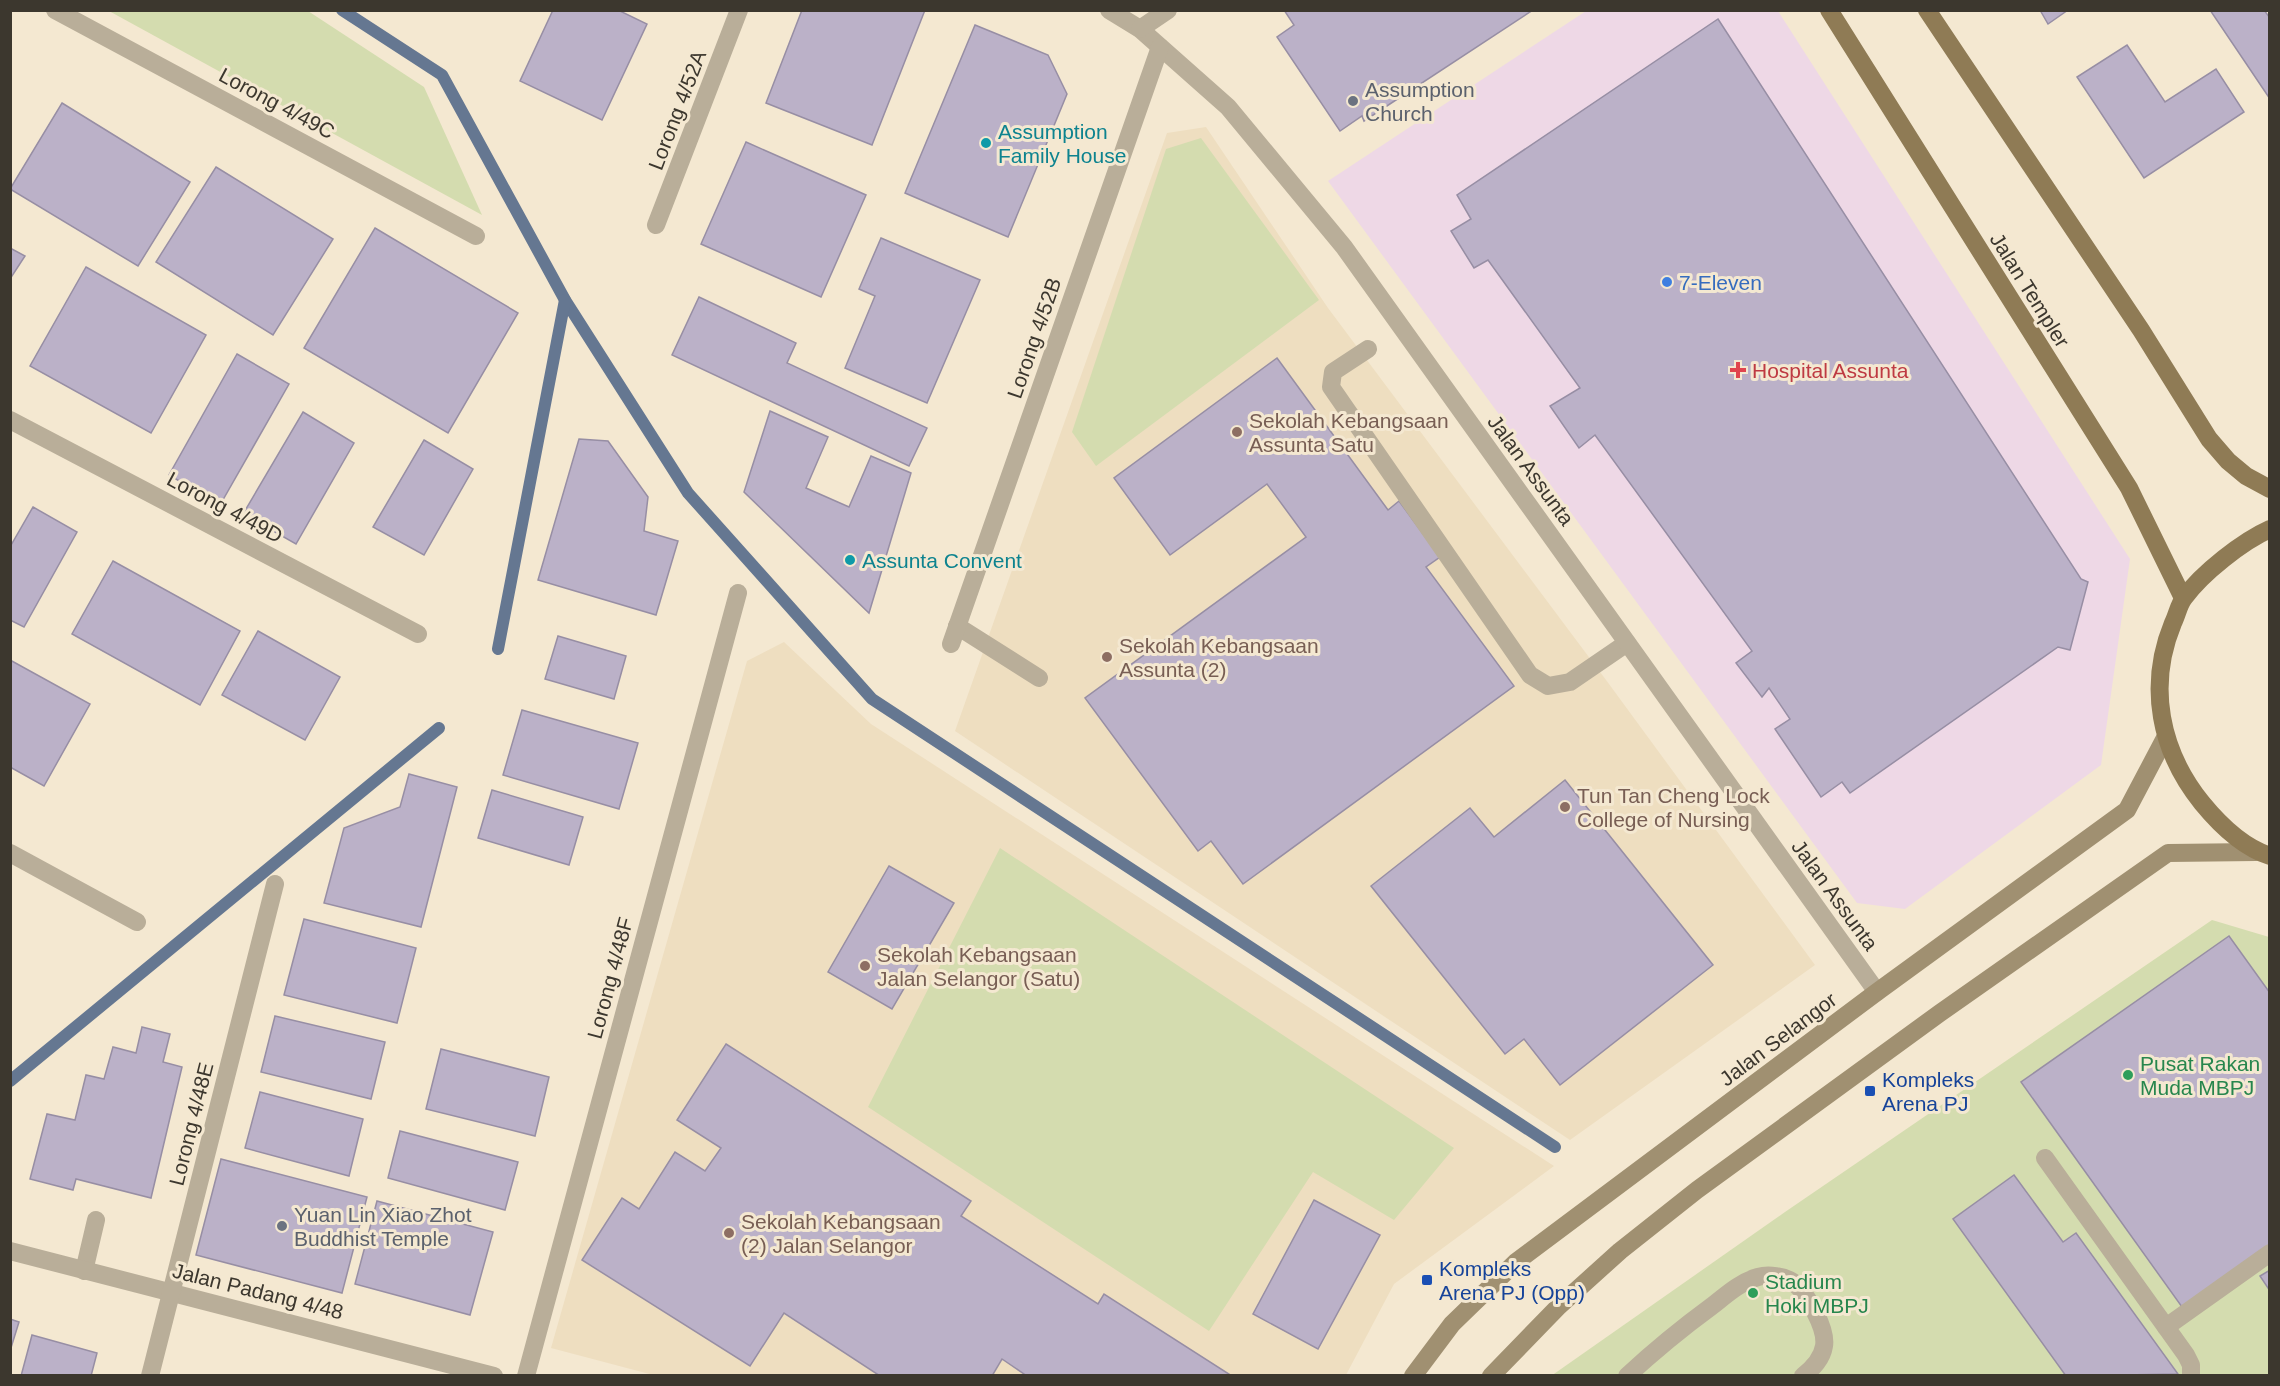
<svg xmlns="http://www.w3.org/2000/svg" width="2280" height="1386" font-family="Arial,sans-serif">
<rect width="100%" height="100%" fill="#f4e8d1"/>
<g fill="#eedec0">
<polygon points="1206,127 1328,308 1609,684 1815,965 1570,1140 955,731 1167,133"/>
<polygon points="784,642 871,724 1554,1166 1394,1284 1346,1375 657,1376 551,1348 747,661"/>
</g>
<polygon fill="#eed8e6" points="1586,11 1778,11 2130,559 2101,765 1905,909 1857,903 1328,181"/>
<g fill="#d4dcaf">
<polygon points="109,11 308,11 424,87 482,215"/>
<polygon points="1201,138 1319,300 1096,466 1072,432 1166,149"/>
<polygon points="1000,848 1454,1148 1394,1220 1313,1172 1209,1331 868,1107"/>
<polygon points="2212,920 2269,937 2269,1375 1551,1376 1785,1212"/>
</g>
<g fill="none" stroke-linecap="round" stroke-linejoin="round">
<g stroke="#657791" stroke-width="12">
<polyline points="342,10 442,75 565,300 688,493 872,699 1555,1147"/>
<polyline points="498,649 565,300"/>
<polyline points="10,1081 439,728"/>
</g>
</g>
<g fill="#bbb1c8" stroke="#978ea4" stroke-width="1.5">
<polygon points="553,10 618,10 647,24 602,120 520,81"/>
<polygon points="802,10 925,10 872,145 766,103"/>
<polygon points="1284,10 1533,10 1364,121 1362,116 1340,131 1277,37 1294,25"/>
<polygon points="2040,10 2068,10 2048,24"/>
<polygon points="2210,10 2264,10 2270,18 2270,99"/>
<polygon points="1718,19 2081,579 2088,582 2070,650 2058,647 1850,793 1842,782 1821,797 1775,729 1790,719 1769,688 1762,697 1736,663 1752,651 1595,435 1579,448 1550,406 1580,388 1488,260 1474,268 1451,231 1471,219 1457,195"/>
<polygon points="975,25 1048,55 1067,94 1008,237 905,193"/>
<polygon points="2127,45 2165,102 2216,69 2244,112 2144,178 2077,77"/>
<polygon points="62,103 190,182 138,266 10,189"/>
<polygon points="746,142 866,195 821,297 701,244"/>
<polygon points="216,167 333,239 273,335 156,262"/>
<polygon points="375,228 518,313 448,433 304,348"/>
<polygon points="881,238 980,280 927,403 845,368 875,296 859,289"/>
<polygon points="10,248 25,256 10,279"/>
<polygon points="86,267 206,335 151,433 30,366"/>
<polygon points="699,297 796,343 787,363 927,428 909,466 672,355"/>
<polygon points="237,354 289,384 220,505 169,475"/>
<polygon points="1277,358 1388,510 1399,501 1440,557 1426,567 1514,686 1243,884 1211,841 1198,851 1085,698 1306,537 1267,484 1170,555 1114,478"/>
<polygon points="770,411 828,437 806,488 849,507 871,456 911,473 869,613 744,492"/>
<polygon points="303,412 354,443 296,544 243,514"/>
<polygon points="579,439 608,441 648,497 644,531 678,541 656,615 538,580"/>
<polygon points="424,440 473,469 424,555 373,527"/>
<polygon points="33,507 77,532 24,627 10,620 10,547"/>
<polygon points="113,561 240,631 200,705 72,634"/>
<polygon points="258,631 340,677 305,740 222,695"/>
<polygon points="558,636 626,656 614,699 545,679"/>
<polygon points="10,660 90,704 44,786 10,767"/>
<polygon points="522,710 638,743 619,809 503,775"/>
<polygon points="409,774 457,787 421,927 324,903 344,828 400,807"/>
<polygon points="1565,780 1713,965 1560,1085 1524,1039 1505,1054 1371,886 1470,808 1494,837"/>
<polygon points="492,790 583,817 569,865 478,838"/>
<polygon points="889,866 954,903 892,1009 828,972"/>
<polygon points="304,919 416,948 397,1023 284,995"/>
<polygon points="2229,936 2270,993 2270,1245 2182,1307 2021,1082"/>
<polygon points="275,1016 385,1042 371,1099 261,1072"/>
<polygon points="142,1027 170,1034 163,1062 182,1067 151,1198 76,1179 73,1190 30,1179 47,1114 75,1120 86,1075 104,1079 113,1047 136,1053"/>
<polygon points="726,1044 971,1201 961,1216 1098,1304 1104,1294 1232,1376 1027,1376 1002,1359 992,1376 880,1376 784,1313 750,1366 582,1260 622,1198 639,1209 675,1152 705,1171 721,1148 677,1120"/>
<polygon points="441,1049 549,1077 535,1136 426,1109"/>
<polygon points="260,1092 363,1119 349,1176 245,1148"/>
<polygon points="400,1131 518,1162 505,1210 388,1178"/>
<polygon points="221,1159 367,1197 342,1293 196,1255"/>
<polygon points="2014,1175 2063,1242 2076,1233 2178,1374 2066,1376 1953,1219"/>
<polygon points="1314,1200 1380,1235 1318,1349 1253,1314"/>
<polygon points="377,1201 493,1232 470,1315 355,1284"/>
<polygon points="2270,1270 2270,1291 2260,1276"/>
<polygon points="10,1319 19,1322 10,1351"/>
<polygon points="32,1335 97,1353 91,1376 21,1376"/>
</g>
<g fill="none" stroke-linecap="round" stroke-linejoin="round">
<g stroke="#b9ae99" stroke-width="18">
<polyline points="1368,349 1333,372 1331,387 1530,675 1548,686 1570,682 1627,643"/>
<polyline points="957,626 1039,678"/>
<polyline points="2045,1158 2186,1355 2191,1365 2191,1376"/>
<polyline points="84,1271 96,1220"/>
<polyline points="2166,1327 2270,1253"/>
<path d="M 1627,1376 C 1654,1351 1682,1328 1712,1306 C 1726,1295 1740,1282 1758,1277 C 1768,1274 1784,1276 1793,1282 C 1807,1293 1827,1329 1824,1346 C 1822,1359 1813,1368 1803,1376"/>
</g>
<g stroke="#b9ae99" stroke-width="18">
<polyline points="55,10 476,236"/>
<polyline points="1109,10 1140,29 1228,107 1344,247 1877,992"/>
<polyline points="1140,29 1168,10"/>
<polyline points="656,225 739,10"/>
<polyline points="10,420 418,634"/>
<polyline points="951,644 1160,47"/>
<polyline points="10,853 137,922"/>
<polyline points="10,1251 494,1376"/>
<polyline points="150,1376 275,884"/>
<polyline points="526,1376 738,593"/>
</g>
<g stroke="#a09071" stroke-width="18">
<polyline points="1413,1376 1452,1324 1516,1262 1877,992 2127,810 2165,738"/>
<polyline points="1491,1376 1559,1306 1620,1251 1697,1190 1940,1013 2168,853 2256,852"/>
</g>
<g stroke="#8f7b55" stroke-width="18">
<polyline points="1829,10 2129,488 2183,598"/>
<polyline points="1927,10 2141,330 2209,439 2228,461 2246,476 2270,489"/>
<path d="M 2270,529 C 2243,541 2202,573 2184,598 C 2179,604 2177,615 2173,623 C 2147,686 2160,751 2202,803 C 2220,825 2242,847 2270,856"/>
</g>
</g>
<g fill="#6b7280" stroke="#f4e8d1" stroke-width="2">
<circle cx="1353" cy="101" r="6"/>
<circle cx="282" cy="1226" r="6"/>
</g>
<g fill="#0f9aa8" stroke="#f4e8d1" stroke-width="2">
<circle cx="986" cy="143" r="6"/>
<circle cx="850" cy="560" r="6"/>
</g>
<circle fill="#3f7fe0" stroke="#f4e8d1" stroke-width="2" cx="1667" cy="282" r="6"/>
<path fill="#e0444e" stroke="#f4e8d1" stroke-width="2" d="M1735 361h6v6h6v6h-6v6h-6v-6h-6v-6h6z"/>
<g fill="#8d6e63" stroke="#f4e8d1" stroke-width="2">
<circle cx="1237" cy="432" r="6"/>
<circle cx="1107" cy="657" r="6"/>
<circle cx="1565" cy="807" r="6"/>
<circle cx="865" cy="966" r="6"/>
<circle cx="729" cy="1233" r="6"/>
</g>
<g fill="#2e9e5b" stroke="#f4e8d1" stroke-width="2">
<circle cx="2128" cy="1075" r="6"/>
<circle cx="1753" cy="1293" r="6"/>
</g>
<g fill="#1a4fb4" stroke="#f4e8d1" stroke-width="2">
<rect x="1864" y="1085" width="12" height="12" rx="3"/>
<rect x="1421" y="1274" width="12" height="12" rx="3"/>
</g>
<g text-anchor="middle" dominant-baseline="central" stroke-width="6" stroke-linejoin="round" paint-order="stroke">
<g font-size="21" fill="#5b616d" stroke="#f4e8d1" text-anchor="start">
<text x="1365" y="89">Assumption<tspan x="1365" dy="24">Church</tspan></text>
<text x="294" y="1214">Yuan Lin Xiao Zhot<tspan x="294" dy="24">Buddhist Temple</tspan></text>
</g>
<g font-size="21" fill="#3c372e" stroke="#f4e8d1">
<text transform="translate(277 103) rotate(28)">Lorong 4/49C</text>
<text transform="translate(677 110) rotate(-69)">Lorong 4/52A</text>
<text transform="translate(2030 290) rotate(58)">Jalan Templer</text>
<text transform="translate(1034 338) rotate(-71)">Lorong 4/52B</text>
<text transform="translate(1531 470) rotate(54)">Jalan Assunta</text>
<text transform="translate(225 507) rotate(28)">Lorong 4/49D</text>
<text transform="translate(1835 895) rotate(54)">Jalan Assunta</text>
<text transform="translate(610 978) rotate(-75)">Lorong 4/48F</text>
<text transform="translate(1778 1039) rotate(-37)">Jalan Selangor</text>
<text transform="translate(191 1124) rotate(-76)">Lorong 4/48E</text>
<text transform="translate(258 1291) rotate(14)">Jalan Padang 4/48</text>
</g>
<g font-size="21" fill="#0d838f" stroke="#f4e8d1" text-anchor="start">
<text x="998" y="131">Assumption<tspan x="998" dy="24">Family House</tspan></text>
<text x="862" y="560">Assunta Convent</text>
</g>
<g font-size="21" fill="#366cbe" stroke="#f4e8d1" text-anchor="start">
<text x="1679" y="282">7-Eleven</text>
</g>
<g font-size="21" fill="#be3a42" stroke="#f4e8d1" text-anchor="start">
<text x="1752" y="370">Hospital Assunta</text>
</g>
<g font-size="21" fill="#785e54" stroke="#f4e8d1" text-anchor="start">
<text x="1249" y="420">Sekolah Kebangsaan<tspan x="1249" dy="24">Assunta Satu</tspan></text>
<text x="1119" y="645">Sekolah Kebangsaan<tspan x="1119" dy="24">Assunta (2)</tspan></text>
<text x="1577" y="795">Tun Tan Cheng Lock<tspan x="1577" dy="24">College of Nursing</tspan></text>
<text x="877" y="954">Sekolah Kebangsaan<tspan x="877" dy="24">Jalan Selangor (Satu)</tspan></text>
<text x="741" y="1221">Sekolah Kebangsaan<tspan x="741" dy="24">(2) Jalan Selangor</tspan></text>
</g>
<g font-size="21" fill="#27864d" stroke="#f4e8d1" text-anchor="start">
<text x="2140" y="1063">Pusat Rakan<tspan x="2140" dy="24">Muda MBPJ</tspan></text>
<text x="1765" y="1281">Stadium<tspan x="1765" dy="24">Hoki MBPJ</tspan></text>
</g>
<g font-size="21" fill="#164399" stroke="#f4e8d1" text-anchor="start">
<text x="1882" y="1079">Kompleks<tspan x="1882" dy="24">Arena PJ</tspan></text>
<text x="1439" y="1268">Kompleks<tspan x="1439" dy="24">Arena PJ (Opp)</tspan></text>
</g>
</g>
<rect width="2280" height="1386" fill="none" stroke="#3c372e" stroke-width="24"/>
</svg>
